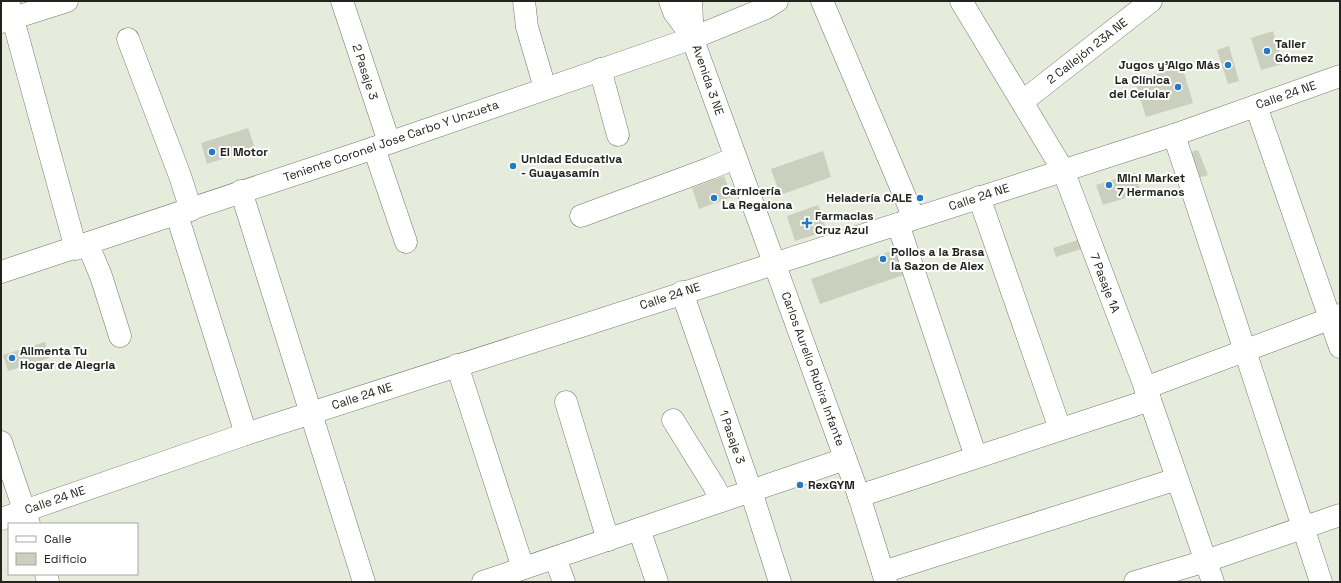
<svg xmlns="http://www.w3.org/2000/svg" width="1341" height="583" font-family="'Space Grotesk',sans-serif">
<rect width="100%" height="100%" fill="#e6ecdb"/>
<g fill="#cacfbe">
<polygon points="1273,31 1283,64 1261,70 1251,38"/>
<polygon points="1229,46 1239,81 1228,84 1217,50"/>
<polygon points="1182,66 1193,103 1146,117 1135,81"/>
<polygon points="248,128 255,148 207,164 201,143"/>
<polygon points="1198,150 1208,175 1195,179 1186,154"/>
<polygon points="823,151 831,177 780,195 771,169"/>
<polygon points="1135,173 1141,193 1103,205 1096,185"/>
<polygon points="724,176 732,197 699,209 692,188"/>
<polygon points="818,205 827,231 795,241 787,216"/>
<polygon points="1078,240 1081,249 1056,257 1053,248"/>
<polygon points="897,249 906,274 820,304 811,279"/>
<polygon points="45,342 49,358 8,371 3,355"/>
</g>
<g fill="none" stroke-linecap="round" stroke-linejoin="round">
<g stroke="#737869" stroke-width="23">
<g id="minor">
<polyline points="8,1 76,249"/>
<polyline points="342,1 389,142"/>
<polyline points="524,1 527,27 545,88"/>
<polyline points="670,1 674,12 693,38"/>
<polyline points="691,1 693,40 859,496 886,582"/>
<polyline points="822,1 914,218"/>
<polyline points="961,1 1063,170 1150,400 1213,582"/>
<polyline points="1,22 67,1"/>
<polyline points="128,39 180,176 191,210"/>
<polyline points="600,69 618,135"/>
<polyline points="1023,101 1151,1"/>
<polyline points="1256,106 1340,347"/>
<polyline points="1174,135 1321,582"/>
<polyline points="374,148 406,242"/>
<polyline points="241,191 364,582"/>
<polyline points="979,197 1060,429"/>
<polyline points="177,215 246,434"/>
<polyline points="581,216 711,168 735,158"/>
<polyline points="898,224 976,457"/>
<polyline points="88,245 101,276 120,336"/>
<polyline points="1,272 374,148 693,38 766,8 777,1"/>
<polyline points="682,292 751,491 780,582"/>
<polyline points="457,365 523,568"/>
<polyline points="1145,388 1340,315"/>
<polyline points="566,402 608,540"/>
<polyline points="673,420 714,486 721,501"/>
<polyline points="1,442 29,524"/>
<polyline points="859,496 1150,400"/>
<polyline points="1,519 246,434 1174,135 1340,76"/>
<polyline points="639,529 657,582"/>
<polyline points="555,558 564,582"/>
<polyline points="883,572 1177,479"/>
<polyline points="46,574 48,582"/>
<polyline points="483,582 845,459"/>
<polyline points="1135,582 1206,561 1340,515"/>
</g>
</g>
<use href="#minor" stroke="#fff" stroke-width="22"/>
</g>
<g fill="#2479c7" stroke="#fff" stroke-width="1.5">
<circle cx="1267" cy="51" r="4"/>
<circle cx="1228" cy="65" r="4"/>
<circle cx="1178" cy="87" r="4"/>
<circle cx="212" cy="152" r="4"/>
<circle cx="513" cy="166" r="4"/>
<circle cx="1109" cy="185" r="4"/>
<circle cx="714" cy="198" r="4"/>
<circle cx="920" cy="198" r="4"/>
<path d="M805 217h4v4h4v4h-4v4h-4v-4h-4v-4h4z"/>
<circle cx="883" cy="259" r="4"/>
<circle cx="12" cy="358" r="4"/>
<circle cx="800" cy="485" r="4"/>
</g>
<g text-anchor="middle" dominant-baseline="central" stroke-width="4" stroke-linejoin="round" paint-order="stroke">
<g font-size="12" font-weight="bold" fill="#23241e" stroke="#fff" text-anchor="start">
<text x="1275" y="44">Taller<tspan x="1275" dy="14">Gómez</tspan></text>
<text x="1220" y="65" text-anchor="end">Jugos y'Algo Más</text>
<text x="1170" y="80" text-anchor="end">La Clínica<tspan x="1170" dy="14">del Celular</tspan></text>
<text x="220" y="152">El Motor</text>
<text x="521" y="159">Unidad Educativa<tspan x="521" dy="14">- Guayasamín</tspan></text>
<text x="1117" y="178">Mini Market<tspan x="1117" dy="14">7 Hermanos</tspan></text>
<text x="722" y="191">Carnicería<tspan x="722" dy="14">La Regaiona</tspan></text>
<text x="912" y="198" text-anchor="end">Heladería CALE</text>
<text x="815" y="216">Farmacias<tspan x="815" dy="14">Cruz Azul</tspan></text>
<text x="891" y="252">Pollos a la Brasa<tspan x="891" dy="14">la Sazon de Alex</tspan></text>
<text x="20" y="351">Alimenta Tu<tspan x="20" dy="14">Hogar de Alegria</tspan></text>
<text x="808" y="485">RexGYM</text>
</g>
<g font-size="12" fill="#23241e" stroke="#fff">
<text transform="translate(1087 51) rotate(-38)">2 Callejón 23A NE</text>
<text transform="translate(365 72) rotate(72)">2 Pasaje 3</text>
<text transform="translate(708 80) rotate(71)">Avenida 3 NE</text>
<text transform="translate(1286 95) rotate(-19)">Calle 24 NE</text>
<text transform="translate(391 141) rotate(-19)">Teniente Coronel Jose Carbo Y Unzueta</text>
<text transform="translate(979 197) rotate(-18)">Calle 24 NE</text>
<text transform="translate(1105 283) rotate(69)">7 Pasaje 1A</text>
<text transform="translate(670 296) rotate(-18)">Calle 24 NE</text>
<text transform="translate(813 369) rotate(70)">Carlos Aurelio Rubira Infante</text>
<text transform="translate(362 396) rotate(-18)">Calle 24 NE</text>
<text transform="translate(732 437) rotate(71)">1 Pasaje 3</text>
<text transform="translate(55 500) rotate(-19)">Calle 24 NE</text>
</g>
</g>
<rect width="1341" height="583" fill="none" stroke="#23241e" stroke-width="4"/>
<rect x="8" y="523" width="130" height="52" fill="#ffffff" stroke="#a7a7a5"/>
<rect x="16" y="536" width="20" height="6" fill="#ffffff" stroke="#a7a7a5"/>
<text x="44" y="543" font-size="12" fill="#23241e">Calle</text>
<rect x="16" y="553" width="20" height="12" fill="#cacfbe" stroke="#a7a7a5"/>
<text x="44" y="563" font-size="12" fill="#23241e">Edificio</text>
</svg>
